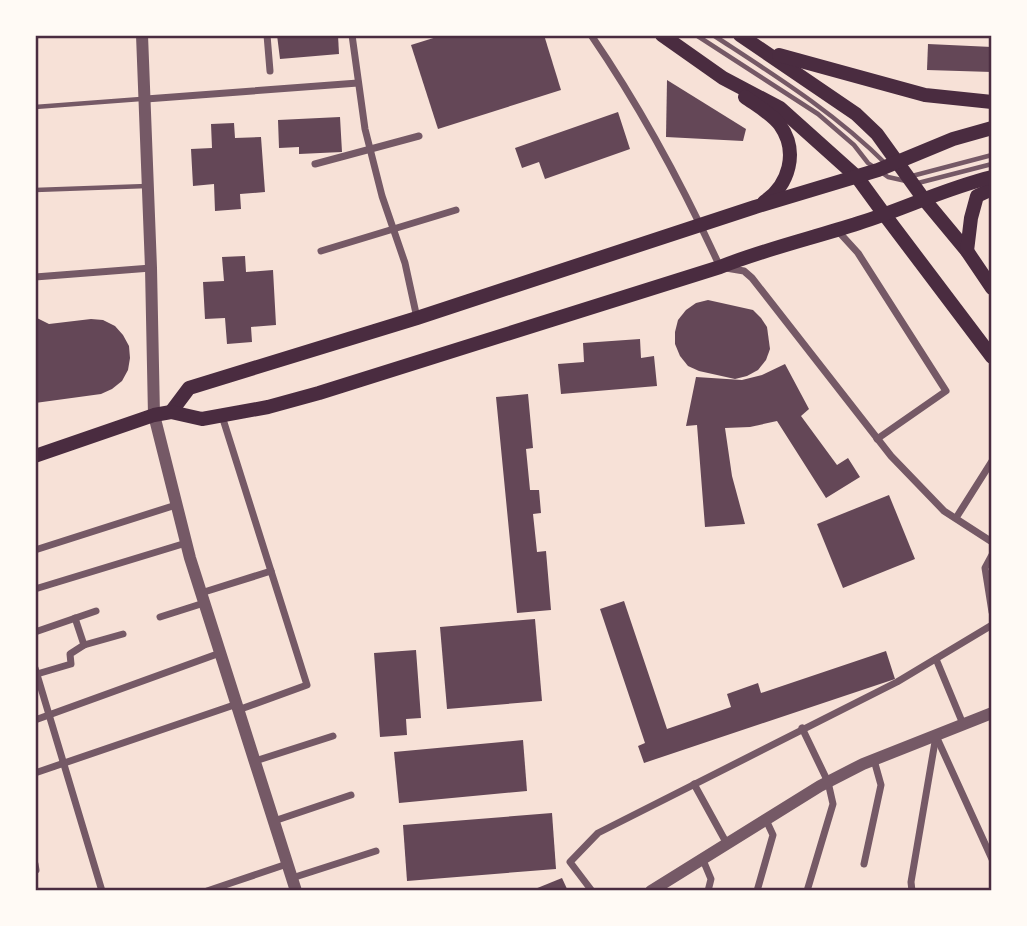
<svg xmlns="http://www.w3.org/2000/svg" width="1027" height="926" font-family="'Fira Sans Condensed',sans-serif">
<rect width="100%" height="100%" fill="#f7e1d7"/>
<g fill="#644757">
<polygon points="277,35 338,35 339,54 280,59"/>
<polygon points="443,35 544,35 561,90 438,129 411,45"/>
<polygon points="928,44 992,47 992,72 927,70"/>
<polygon points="667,80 746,129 743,141 666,137"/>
<polygon points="618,112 630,149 545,179 539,162 522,168 515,148"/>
<polygon points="340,117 342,152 299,154 299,147 279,148 278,120"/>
<polygon points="234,123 235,138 261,137 265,192 240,194 241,209 215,211 214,184 193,186 191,149 212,148 211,124"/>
<polygon points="245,256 246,272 273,270 276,325 251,327 252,342 227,344 225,318 205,319 203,282 224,281 222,257"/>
<polygon points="708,300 753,310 761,318 767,327 770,349 766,360 758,370 747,376 735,379 699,371 688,366 680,356 675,344 675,332 678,320 686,310 696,303"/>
<polygon points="35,317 49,324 91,319 103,320 115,326 123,335 129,346 130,358 128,370 122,381 112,389 101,394 35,403"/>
<polygon points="640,339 641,358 654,356 657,386 561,394 558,364 584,362 583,343"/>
<polygon points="785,364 809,409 801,416 837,465 848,458 860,477 826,498 777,421 750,427 725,428 732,476 745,524 705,527 697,425 686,426 696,377 742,380 762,375"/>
<polygon points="528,394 533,448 526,449 530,490 539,490 541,513 533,514 537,552 546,551 551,610 517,613 496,397"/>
<polygon points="889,495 915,559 843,588 817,524"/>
<polygon points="624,601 667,729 731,707 727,694 758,683 761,693 886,651 895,679 644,763 638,746 645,743 600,609"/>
<polygon points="535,619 542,701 447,709 440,627"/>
<polygon points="416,650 421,718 406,719 407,735 380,737 374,653"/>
<polygon points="523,740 527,791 399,803 394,752"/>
<polygon points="552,813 556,869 407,881 403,825"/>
<polygon points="562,878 568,891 530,891"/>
</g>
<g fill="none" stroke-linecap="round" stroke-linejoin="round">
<g stroke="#755966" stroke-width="4.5">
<polyline points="696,35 818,114 854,145 868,163 874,167"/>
<path d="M 713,35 C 774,75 834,112 886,164"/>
<polyline points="35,36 56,35"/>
<polyline points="35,107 141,99"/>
<polyline points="881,172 888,177 906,181"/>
<polyline points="912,176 992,155"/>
<polyline points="918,183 992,164"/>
<polyline points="35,190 147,186"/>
</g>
<g stroke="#755966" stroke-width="7">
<polyline points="267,35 270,71"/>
<polyline points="352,35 365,129 382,196 405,263 417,318"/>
<path d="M 591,35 C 641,108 683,186 720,267 L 744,271 L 752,278 L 891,456 L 944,511 L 992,542"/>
<polyline points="146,99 358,83"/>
<polyline points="315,164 419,136"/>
<polyline points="837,230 858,253 946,391 877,439"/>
<polyline points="321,251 456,210"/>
<polyline points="35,277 151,268"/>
<polyline points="222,416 307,685 238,710"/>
<polyline points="956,518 992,461"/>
<polyline points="35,550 176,505"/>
<polyline points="992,555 985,568 992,612"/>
<polyline points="35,589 186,543"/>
<polyline points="201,593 271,571"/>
<polyline points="160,617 204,603"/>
<polyline points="75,618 84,645"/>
<polyline points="35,632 96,611"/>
<polyline points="936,659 963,724"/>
<polyline points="35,668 102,891"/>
<polyline points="37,674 71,664 70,654 84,645 123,634"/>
<polyline points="35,720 220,653"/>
<polyline points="802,728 828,782 833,804 807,891"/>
<polyline points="936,736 992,859"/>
<polyline points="255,761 333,736"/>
<polyline points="35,773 237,704"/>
<polyline points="694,784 727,844"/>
<polyline points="274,821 351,795"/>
<polyline points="703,860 711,879 708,891"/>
<polyline points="35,864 36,870"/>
<polyline points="864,864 881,785 874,760"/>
<polyline points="292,878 376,851"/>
<polyline points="207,891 287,864"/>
<polyline points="592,891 570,862 598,833 897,682 992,625"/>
<polyline points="757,891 773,835 766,820"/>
<polyline points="912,891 911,882 936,736"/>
</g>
<g stroke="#755966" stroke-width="12">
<polyline points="142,35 151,268 154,415 190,558 296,891"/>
<polyline points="651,891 820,786 863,764 992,713"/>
</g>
<g stroke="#4a2c40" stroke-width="14">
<polyline points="923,198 967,251 992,288"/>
<polyline points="884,214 992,357"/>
</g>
<g stroke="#4a2c40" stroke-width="14">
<polyline points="662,35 723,78 780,108 857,177 884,214"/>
<polyline points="740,35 856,114 877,134 923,198"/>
<polyline points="779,55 925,95 992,102"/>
<path d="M 745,97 C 756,105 772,114 780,125 C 799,152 789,185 764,202"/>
<polyline points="967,251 971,218 977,196 992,189"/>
<polyline points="171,412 189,388 417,318 755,207 878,170 953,139 992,128"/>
<path d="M 35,456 L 154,415 L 171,412 L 202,419 L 268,407 L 319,393 L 720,267 C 765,249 813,238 859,223 C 904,209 946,188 992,177"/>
</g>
</g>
<rect width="1027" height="926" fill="none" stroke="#fffaf5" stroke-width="74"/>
<rect x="37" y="37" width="953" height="852" fill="none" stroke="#4a2c40" stroke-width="2.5"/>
</svg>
